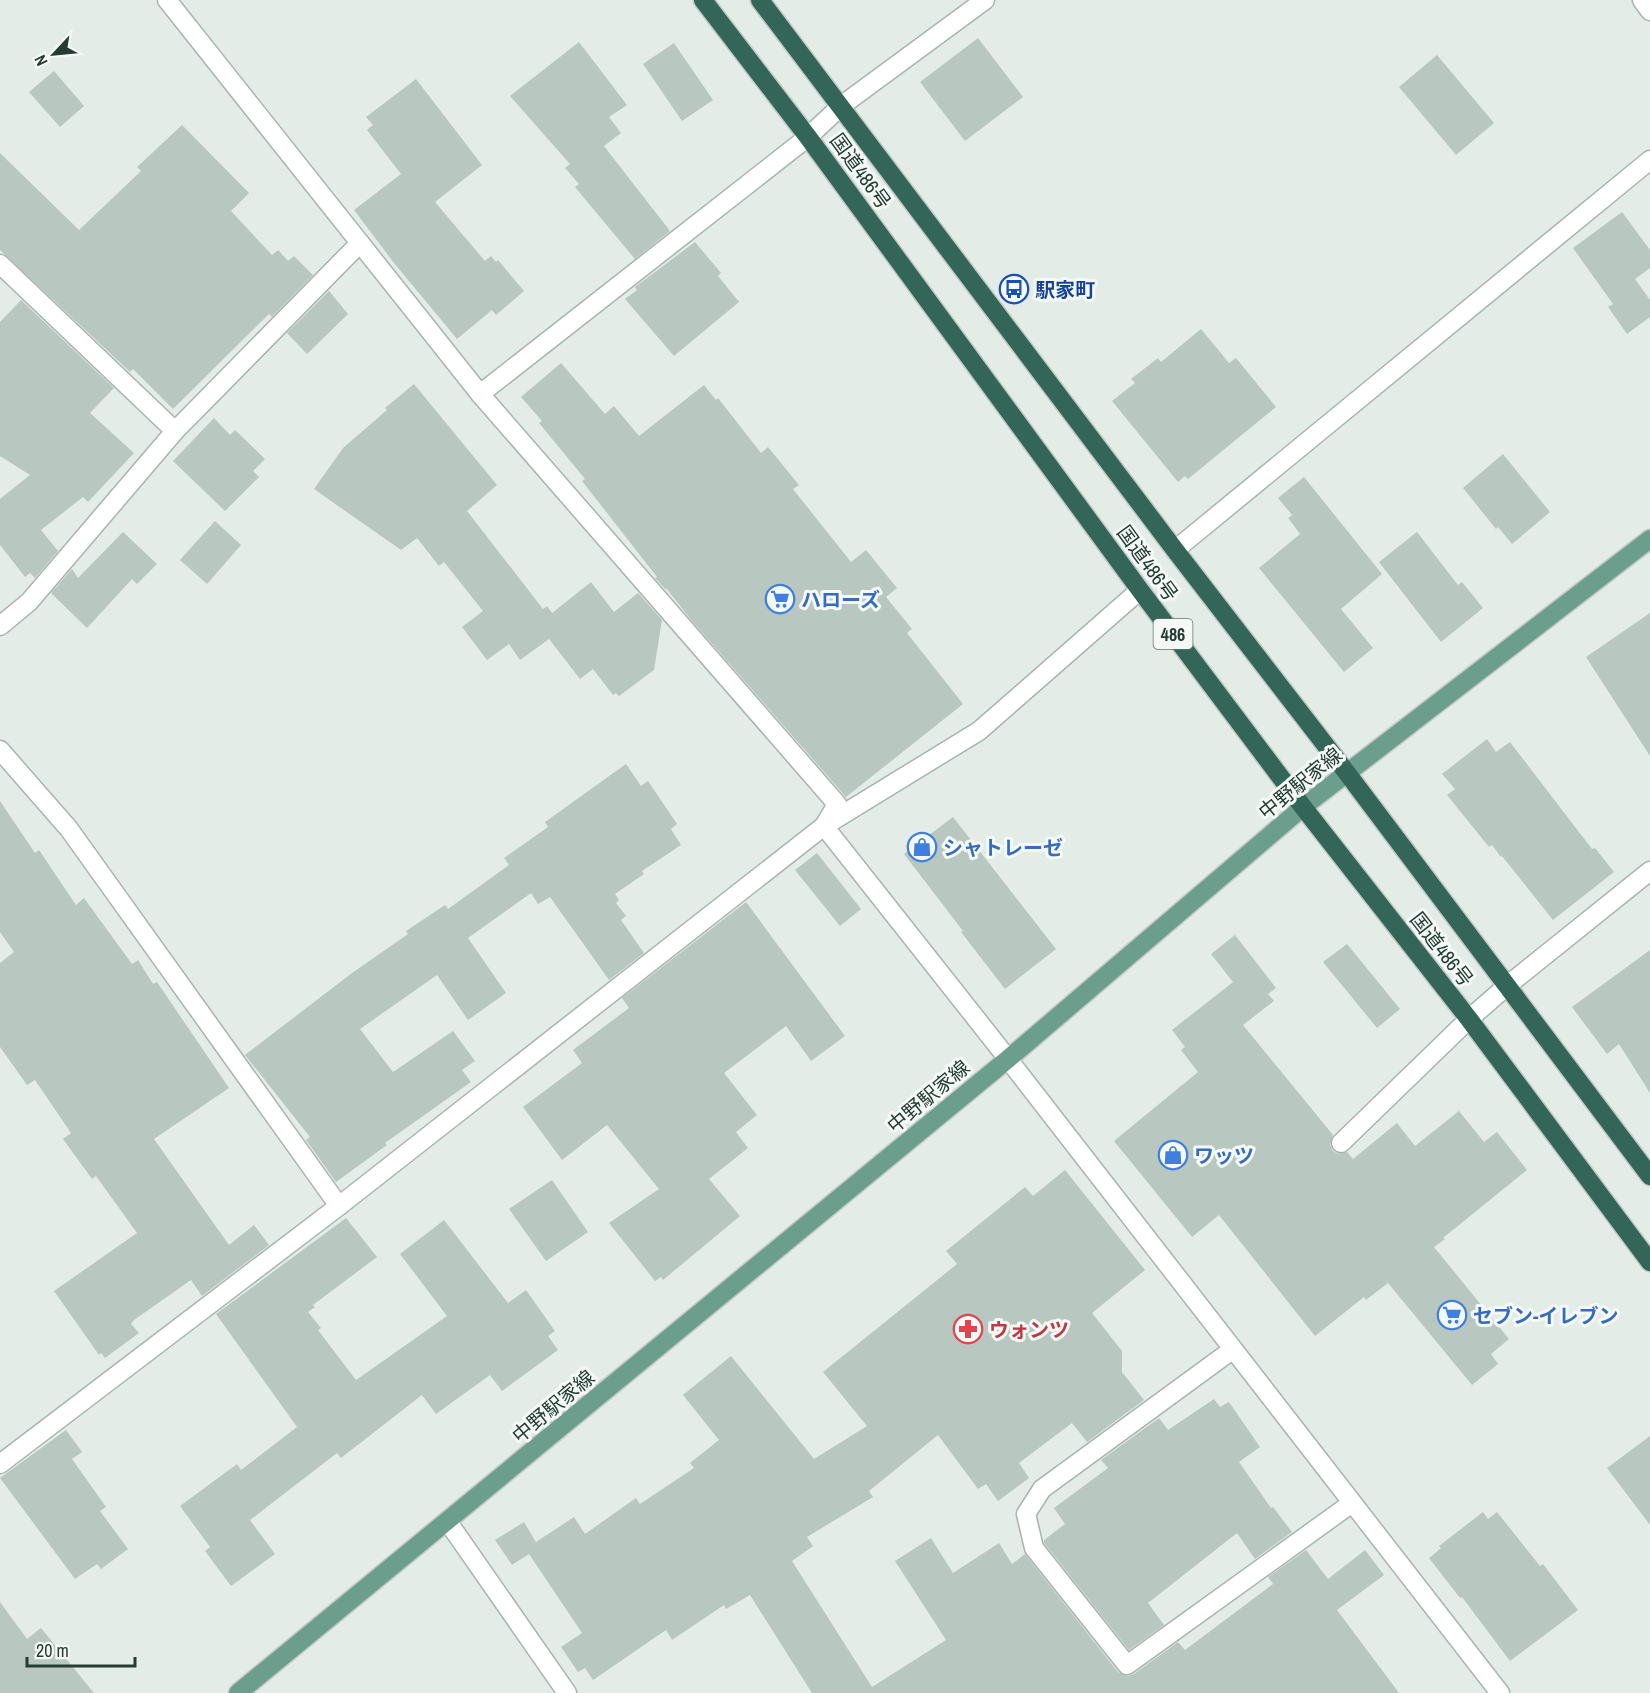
<svg xmlns="http://www.w3.org/2000/svg" width="1650" height="1693" font-family="'Archivo Narrow','Noto Sans JP',sans-serif">
<rect width="100%" height="100%" fill="#e4ece8"/>
<g fill="#b9c7c1">
<polygon points="978,38 1023,97 965,141 920,82"/>
<polygon points="579,42 627,105 609,117 621,133 604,146 670,231 635,259 575,187 579,184 565,168 570,164 510,96"/>
<polygon points="674,43 713,100 682,121 643,64"/>
<polygon points="1437,55 1494,123 1456,155 1399,87"/>
<polygon points="54,71 84,106 60,127 29,92"/>
<polygon points="416,79 482,165 435,202 485,261 491,256 496,262 498,260 524,291 496,315 492,310 457,339 394,263 354,210 401,174 367,130 373,125 366,117"/>
<polygon points="182,125 249,193 231,211 272,255 278,250 288,261 294,256 313,275 272,317 269,314 173,409 133,369 130,372 0,250 0,153 79,230 141,171 137,167"/>
<polygon points="1622,212 1650,250 1650,268 1635,279 1650,300 1650,317 1627,334 1608,307 1613,304 1573,248"/>
<polygon points="695,242 721,273 718,276 739,302 674,356 625,299 637,290 635,287"/>
<polygon points="329,291 348,314 307,354 287,333"/>
<polygon points="21,300 114,388 90,413 134,453 88,502 83,497 41,530 58,551 35,578 30,573 25,577 0,545 0,499 30,475 0,456 0,322"/>
<polygon points="1201,329 1229,363 1236,358 1276,407 1188,479 1185,476 1178,482 1112,401 1135,383 1131,379 1158,358 1161,362"/>
<polygon points="561,363 605,414 614,406 639,436 704,385 716,400 718,398 761,453 768,447 799,485 793,489 851,562 866,550 897,588 886,597 912,629 907,633 963,704 846,797 692,621 666,588 666,590 655,578 657,577 582,481 585,479 539,423 542,421 521,397"/>
<polygon points="414,384 497,485 467,511 543,609 547,606 552,613 591,582 614,612 638,593 662,620 654,670 619,696 616,693 613,695 593,669 580,679 549,639 520,660 509,644 487,660 462,627 483,611 444,562 439,566 417,538 401,550 314,489 343,448 387,410 385,408"/>
<polygon points="214,418 230,435 235,430 265,459 253,471 259,477 225,511 173,461"/>
<polygon points="1503,454 1550,512 1512,544 1498,527 1496,529 1463,488"/>
<polygon points="1304,477 1382,574 1341,609 1373,648 1344,672 1259,568 1300,534 1288,518 1292,515 1278,498"/>
<polygon points="215,521 241,545 207,584 180,560"/>
<polygon points="123,532 157,564 137,584 132,579 87,628 51,593 72,569 78,578"/>
<polygon points="1417,532 1458,585 1462,582 1483,608 1441,642 1379,562"/>
<polygon points="1650,613 1650,756 1586,657"/>
<polygon points="1487,739 1496,752 1510,742 1592,849 1595,848 1614,872 1553,920 1502,856 1501,857 1492,845 1489,847 1447,795 1455,789 1442,774"/>
<polygon points="626,764 641,786 648,781 677,824 671,829 681,845 642,871 644,874 615,894 619,900 616,903 626,916 621,920 644,953 609,980 550,897 538,904 531,893 468,938 506,993 468,1020 437,975 360,1029 393,1072 453,1031 475,1061 462,1070 471,1082 385,1143 387,1145 336,1182 306,1140 310,1137 245,1055 352,973 408,934 406,931 445,905 448,909 509,865 504,858 548,827 545,822"/>
<polygon points="0,801 35,853 39,850 76,905 84,898 132,964 138,960 153,984 157,982 229,1088 154,1139 229,1245 254,1225 269,1245 202,1296 191,1280 134,1320 131,1324 139,1333 105,1358 101,1353 99,1355 54,1291 137,1233 96,1176 92,1179 63,1139 71,1133 35,1080 27,1085 0,1047 0,963 14,952 0,932"/>
<polygon points="953,817 1056,949 1005,989 961,932 963,931 904,854"/>
<polygon points="817,853 861,909 840,926 795,870"/>
<polygon points="746,902 845,1036 811,1061 786,1026 724,1073 757,1115 736,1132 748,1148 709,1179 740,1216 663,1280 661,1277 655,1281 609,1223 659,1189 607,1125 562,1160 523,1107 582,1063 573,1050 629,1008 622,998"/>
<polygon points="1235,935 1276,988 1268,994 1274,1001 1243,1025 1333,1135 1330,1145 1333,1151 1338,1154 1347,1152 1353,1159 1397,1123 1415,1146 1459,1111 1484,1142 1497,1132 1527,1170 1443,1238 1445,1239 1434,1247 1509,1339 1491,1354 1498,1364 1472,1385 1388,1283 1366,1300 1364,1297 1315,1336 1219,1215 1192,1237 1114,1141 1198,1072 1181,1050 1185,1047 1172,1030 1233,982 1211,954"/>
<polygon points="1347,944 1400,1009 1377,1028 1323,962"/>
<polygon points="1650,950 1650,1093 1619,1044 1607,1054 1572,1007"/>
<polygon points="1065,1170 1145,1270 1092,1313 1122,1351 1122,1372 1144,1400 1087,1442 1072,1423 1019,1463 1029,1478 998,1501 986,1484 978,1489 938,1435 869,1491 873,1497 807,1537 813,1546 792,1561 872,1687 946,1640 895,1561 931,1538 953,1573 999,1543 1012,1564 1025,1554 1118,1672 1128,1676 1134,1674 1178,1642 1185,1650 1273,1584 1268,1577 1306,1550 1328,1579 1365,1550 1384,1575 1337,1610 1399,1693 812,1693 750,1595 726,1609 724,1605 672,1640 666,1630 593,1680 585,1668 578,1672 561,1647 582,1633 529,1554 512,1565 495,1540 524,1522 536,1542 574,1517 585,1534 636,1498 640,1504 694,1468 690,1463 719,1440 683,1395 731,1356 814,1459 867,1426 823,1372 957,1264 946,1251 1025,1187 1033,1196"/>
<polygon points="552,1180 588,1232 546,1261 509,1209"/>
<polygon points="346,1218 377,1257 313,1305 315,1307 308,1312 321,1328 318,1330 356,1380 447,1316 400,1254 444,1220 508,1303 526,1290 555,1331 548,1336 558,1350 502,1391 490,1375 436,1414 422,1395 341,1458 337,1453 250,1520 275,1554 231,1586 205,1551 210,1547 180,1506 237,1464 241,1470 297,1427 216,1314"/>
<polygon points="1214,1399 1220,1407 1229,1402 1260,1447 1239,1462 1271,1508 1273,1507 1292,1532 1255,1559 1237,1533 1148,1603 1164,1625 1129,1650 1044,1543 1044,1540 1065,1524 1054,1508 1108,1468 1101,1460 1159,1418 1168,1430"/>
<polygon points="66,1430 82,1452 72,1459 106,1507 100,1511 128,1549 101,1569 97,1564 75,1579 0,1478"/>
<polygon points="1650,1436 1650,1525 1607,1468"/>
<polygon points="1483,1512 1488,1519 1497,1512 1540,1566 1543,1564 1578,1610 1510,1661 1462,1597 1460,1598 1429,1558 1441,1548 1439,1546"/>
<polygon points="0,1602 27,1639 41,1628 94,1693 0,1693"/>
</g>
<g fill="none" stroke-linecap="round" stroke-linejoin="round">
<g stroke="#a7b4af" stroke-width="21">
<g id="minor">
<polyline points="167,0 480,394 837,804 824,826 1008,1059 1500,1693"/>
<polyline points="1642,0 1650,11"/>
<polyline points="0,264 175,431"/>
<polyline points="480,394 808,137 841,106 985,0"/>
<polyline points="1175,550 1650,160"/>
<polyline points="0,626 29,602 175,431 360,243"/>
<polyline points="0,750 69,829 339,1206"/>
<polyline points="1341,1143 1469,1019 1508,985 1650,871"/>
<polyline points="1232,1350 1042,1489 1026,1514 1034,1548 1127,1665 1352,1503"/>
<polyline points="0,1464 339,1206 824,826 979,731 1140,590"/>
<polyline points="448,1522 567,1693"/>
</g>
</g>
<g stroke="#c2c8c6" stroke-width="21">
<polyline id="major" points="238,1693 1008,1059 1303,807 1650,539"/>
</g>
<g stroke="#c2c8c6" stroke-width="21">
<g id="highway">
<polyline points="703,0 808,137 1140,590 1303,807 1469,1019 1650,1262"/>
<polyline points="760,0 1175,550 1347,773 1650,1176"/>
</g>
</g>
<use href="#minor" stroke="#fff" stroke-width="18"/>
<use href="#major" stroke="#6c9e8e" stroke-width="18"/>
<use href="#highway" stroke="#336658" stroke-width="18"/>
</g>
<defs>
<g id="bus-ring" transform="scale(1.5)"><circle r="9.5" fill="#f4f9f6" stroke="#1a4fb4" stroke-width="1.5"/><path d="M-5-6H5V4H4V6H2V4H-2V6H-4V4H-5ZM-3.5-4V0h7V-4ZM-3.5 1.2v1.5H-2V1.2ZM2 1.2v1.5H3.5V1.2Z" fill="#1a4fb4"/></g>
<g id="supermarket-ring" transform="scale(1.5)"><circle r="9.5" fill="#f4f9f6" stroke="#3f7fe0" stroke-width="1.5"/><path d="M-6-5.5h2.5l.6 2H6L4.5 2H-2.5L-4.4-4H-6ZM-1.5 3.2a1.3 1.3 0 1 0 .1 0ZM3 3.2a1.3 1.3 0 1 0 .1 0Z" fill="#3f7fe0"/></g>
<g id="shop-ring" transform="scale(1.5)"><circle r="9.5" fill="#f4f9f6" stroke="#3f7fe0" stroke-width="1.5"/><path d="M-5-2.5h2.3a2.7 3.5 0 0 1 5.4 0H5L5.5 6h-11ZM-1.5-2.5h3a1.5 2.3 0 0 0-3 0Z" fill="#3f7fe0"/></g>
<g id="pharmacy-ring" transform="scale(1.5)"><circle r="9.5" fill="#f4f9f6" stroke="#e0444e" stroke-width="1.5"/><path d="M-2-6h4v4h4v4h-4v4h-4v-4h-4v-4h4Z" fill="#e0444e"/></g>
</defs>
<g fill-rule="evenodd">
<use href="#bus-ring" x="1014" y="289"/>
<use href="#supermarket-ring" x="780" y="599"/>
<use href="#shop-ring" x="922" y="847"/>
<use href="#shop-ring" x="1173" y="1155"/>
<use href="#supermarket-ring" x="1452" y="1315"/>
<use href="#pharmacy-ring" x="968" y="1329"/>
</g>
<g text-anchor="middle" dominant-baseline="central" stroke-width="6" stroke-linejoin="round" paint-order="stroke">
<rect fill="#f4f9f6" stroke="#63756f" stroke-width="1.5" x="1153.5" y="619" width="39" height="30" rx="4.5"/>
<g font-size="18" font-weight="bold" fill="#253c35">
<text x="1173" y="634">486</text>
</g>
<g font-size="20" fill="#253c35" stroke="#f4f9f6">
<text transform="translate(861 171) rotate(54)">国道486号</text>
<text transform="translate(1148 563) rotate(54)">国道486号</text>
<text transform="translate(1300 783) rotate(-39)">中野駅家線</text>
<text transform="translate(1442 949) rotate(52)">国道486号</text>
<text transform="translate(928 1096) rotate(-40)">中野駅家線</text>
<text transform="translate(553 1406) rotate(-40)">中野駅家線</text>
</g>
<g font-size="20" font-weight="bold" fill="#164399" stroke="#f4f9f6" text-anchor="start">
<text x="1035" y="289">駅家町</text>
</g>
<g font-size="20" font-weight="bold" fill="#366cbe" stroke="#f4f9f6" text-anchor="start">
<text x="801" y="599">ハローズ</text>
<text x="943" y="847">シャトレーゼ</text>
<text x="1194" y="1155">ワッツ</text>
<text x="1473" y="1315">セブン-イレブン</text>
</g>
<g font-size="20" font-weight="bold" fill="#be3a42" stroke="#f4f9f6" text-anchor="start">
<text x="989" y="1329">ウォンツ</text>
</g>
</g>
<g transform="translate(54 54) rotate(244)" stroke="#f4f9f6" stroke-width="4.5" paint-order="stroke">
<path d="M0-4.5L10 22L0 15L-10 22Z" fill="#253c35"/>
<text y="-9" font-size="16" font-weight="bold" text-anchor="middle" fill="#253c35">N</text>
</g>
<path d="M27 1657v9h108v-9" fill="none" stroke="#253c35" stroke-width="3"/>
<text x="36" y="1657" font-size="18" fill="#253c35" stroke="#f4f9f6" stroke-width="4.5" paint-order="stroke">20 m</text>
</svg>
